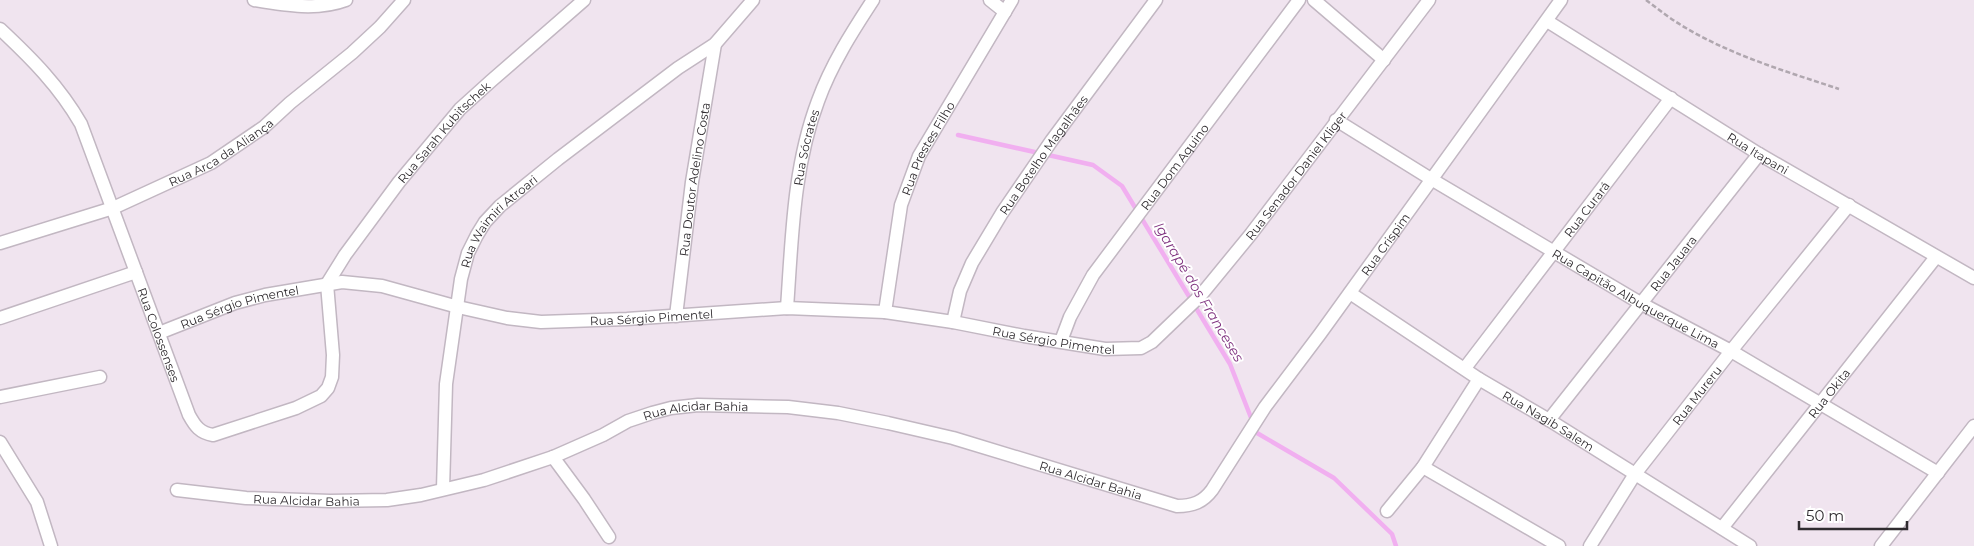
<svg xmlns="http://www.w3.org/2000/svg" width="1974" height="546" font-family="Montserrat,sans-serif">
<rect width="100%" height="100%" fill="#f0e4ef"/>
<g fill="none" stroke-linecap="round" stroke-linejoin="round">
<polyline stroke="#f1aff0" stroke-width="4.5" points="958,135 1093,165 1122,186 1230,364 1257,433 1334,478 1392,534 1396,546"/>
<g stroke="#c2b7c2" stroke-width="15">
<g id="street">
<path d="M 254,0 C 284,5 317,11 346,0"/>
<polyline points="990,0 1005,12"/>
<polyline points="1314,0 1384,60"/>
<path id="s1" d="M 1547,21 L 1759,154 L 1974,278"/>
<path id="s2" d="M 0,29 C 32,59 59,86 81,124 L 189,415 C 195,426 200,433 213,435 L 296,408 L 321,396 L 328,388 L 332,377 L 333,355 L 327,284 L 345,255 L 399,182 L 460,109 L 491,81 L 584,0"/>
<path id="s3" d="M 1336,120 L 1431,179 L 1642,304 L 1731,351 L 1938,473"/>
<path id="s4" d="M 0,243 L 113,208 L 211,163 L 264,127 L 290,103 L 352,53 L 380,27 L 404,0"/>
<path id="s5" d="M 1350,293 L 1479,379 L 1549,420 L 1750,546"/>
<path id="s6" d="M 787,308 C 792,239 793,167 818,101 C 831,65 852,32 873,0"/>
<path id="s7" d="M 885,312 L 901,205 L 919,156 L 1012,0"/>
<path id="s8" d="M 676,316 L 692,182 L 715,44"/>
<polyline points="0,318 136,272"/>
<path id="s9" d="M 953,322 L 960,291 L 972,263 L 1002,213 L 1052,140 L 1156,0"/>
<path id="s10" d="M 159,333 L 235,303 L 265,295 L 342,282 L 382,286 L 458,307 L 507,318 L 541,322 L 627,319 L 787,308 L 885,312 L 953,322 L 1024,336 L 1105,349 L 1141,348 L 1152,342 L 1201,295 L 1251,234 L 1429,0"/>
<path id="s11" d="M 1061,341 L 1070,317 L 1093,275 L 1299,0"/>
<path id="s12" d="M 1465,368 L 1671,98"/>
<polyline points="0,397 100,377"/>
<path id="s13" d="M 1549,420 L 1759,154"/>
<polyline points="0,442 37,502 51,546"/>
<polyline points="553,457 584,499 609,537"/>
<polyline points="1423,467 1559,546"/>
<path id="s14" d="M 443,489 L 446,384 L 461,279 L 468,253 L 477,235 L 485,222 L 500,206 L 558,159 L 678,68 L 715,44 L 753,0"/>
<path id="s15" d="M 177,490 L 246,498 L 330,501 L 387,500 L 421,495 L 484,480 L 553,457 L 603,435 L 628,421 L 652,413 L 671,408 L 698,405 L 788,407 L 838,413 L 888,423 L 953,438 L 1177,506 C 1193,506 1203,502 1212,490 L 1265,407 L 1320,334 L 1561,0"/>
<polyline points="1387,511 1423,467 1479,379"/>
<path id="s16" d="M 1722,528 L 1936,257"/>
<path id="s17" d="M 1590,546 L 1635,474 L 1731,351 L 1849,205"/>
<polyline points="1881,546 1974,426"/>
</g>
</g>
<path stroke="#b0a7af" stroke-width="2.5" stroke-dasharray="5 2.5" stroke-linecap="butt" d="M 1646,0 C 1659,10 1672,20 1686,28 C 1733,56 1788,72 1839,89"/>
<use href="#street" stroke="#fff" stroke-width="12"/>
</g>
<g text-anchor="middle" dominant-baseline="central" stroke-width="4" stroke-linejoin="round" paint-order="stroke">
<g font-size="12" fill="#2f2b2f" stroke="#fff">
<text stroke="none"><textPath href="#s2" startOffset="891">Rua Sarah Kubitschek</textPath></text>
<text stroke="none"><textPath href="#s6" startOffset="162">Rua Sócrates</textPath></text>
<text stroke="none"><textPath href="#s7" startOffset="171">Rua Prestes Filho</textPath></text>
<text stroke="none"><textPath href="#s4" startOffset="240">Rua Arca da Aliança</textPath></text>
<text stroke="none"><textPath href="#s1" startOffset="249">Rua Itapani</textPath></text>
<text stroke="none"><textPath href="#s9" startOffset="192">Rua Botelho Magalhães</textPath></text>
<text stroke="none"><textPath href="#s11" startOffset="209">Rua Dom Aquino</textPath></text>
<text stroke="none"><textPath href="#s10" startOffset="1231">Rua Senador Daniel Kliger</textPath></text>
<text stroke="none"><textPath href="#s8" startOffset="138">Rua Doutor Adelino Costa</textPath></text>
<text stroke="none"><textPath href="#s12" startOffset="200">Rua Curará</textPath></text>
<text stroke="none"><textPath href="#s14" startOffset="282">Rua Waimiri Atroari</textPath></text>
<text stroke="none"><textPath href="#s15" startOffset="1371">Rua Crispim</textPath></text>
<text stroke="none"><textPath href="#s13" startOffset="200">Rua Jauara</textPath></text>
<text stroke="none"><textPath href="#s3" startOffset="349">Rua Capitão Albuquerque Lima</textPath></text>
<text stroke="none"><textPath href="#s10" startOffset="85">Rua Sérgio Pimentel</textPath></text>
<text stroke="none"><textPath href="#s10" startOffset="505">Rua Sérgio Pimentel</textPath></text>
<text stroke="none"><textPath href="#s2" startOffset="350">Rua Colossenses</textPath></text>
<text stroke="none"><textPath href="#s10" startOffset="910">Rua Sérgio Pimentel</textPath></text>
<text stroke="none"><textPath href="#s16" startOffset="172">Rua Okita</textPath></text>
<text stroke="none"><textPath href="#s17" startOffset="185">Rua Mureru</textPath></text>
<text stroke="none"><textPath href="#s15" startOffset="535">Rua Alcidar Bahia</textPath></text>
<text stroke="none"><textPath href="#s5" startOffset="236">Rua Nagib Salem</textPath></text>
<text stroke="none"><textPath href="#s15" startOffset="940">Rua Alcidar Bahia</textPath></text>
<text stroke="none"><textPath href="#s15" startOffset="130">Rua Alcidar Bahia</textPath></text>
</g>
<g font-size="14" font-style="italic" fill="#803480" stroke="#fff">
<text transform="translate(1199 292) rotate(59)">Igarapé dos Franceses</text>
</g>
</g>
<path d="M1799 521v8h108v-8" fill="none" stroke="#2f2b2f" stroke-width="2.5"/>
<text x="1806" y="521" font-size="15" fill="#2f2b2f" stroke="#ffffff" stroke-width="4" paint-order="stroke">50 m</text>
</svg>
